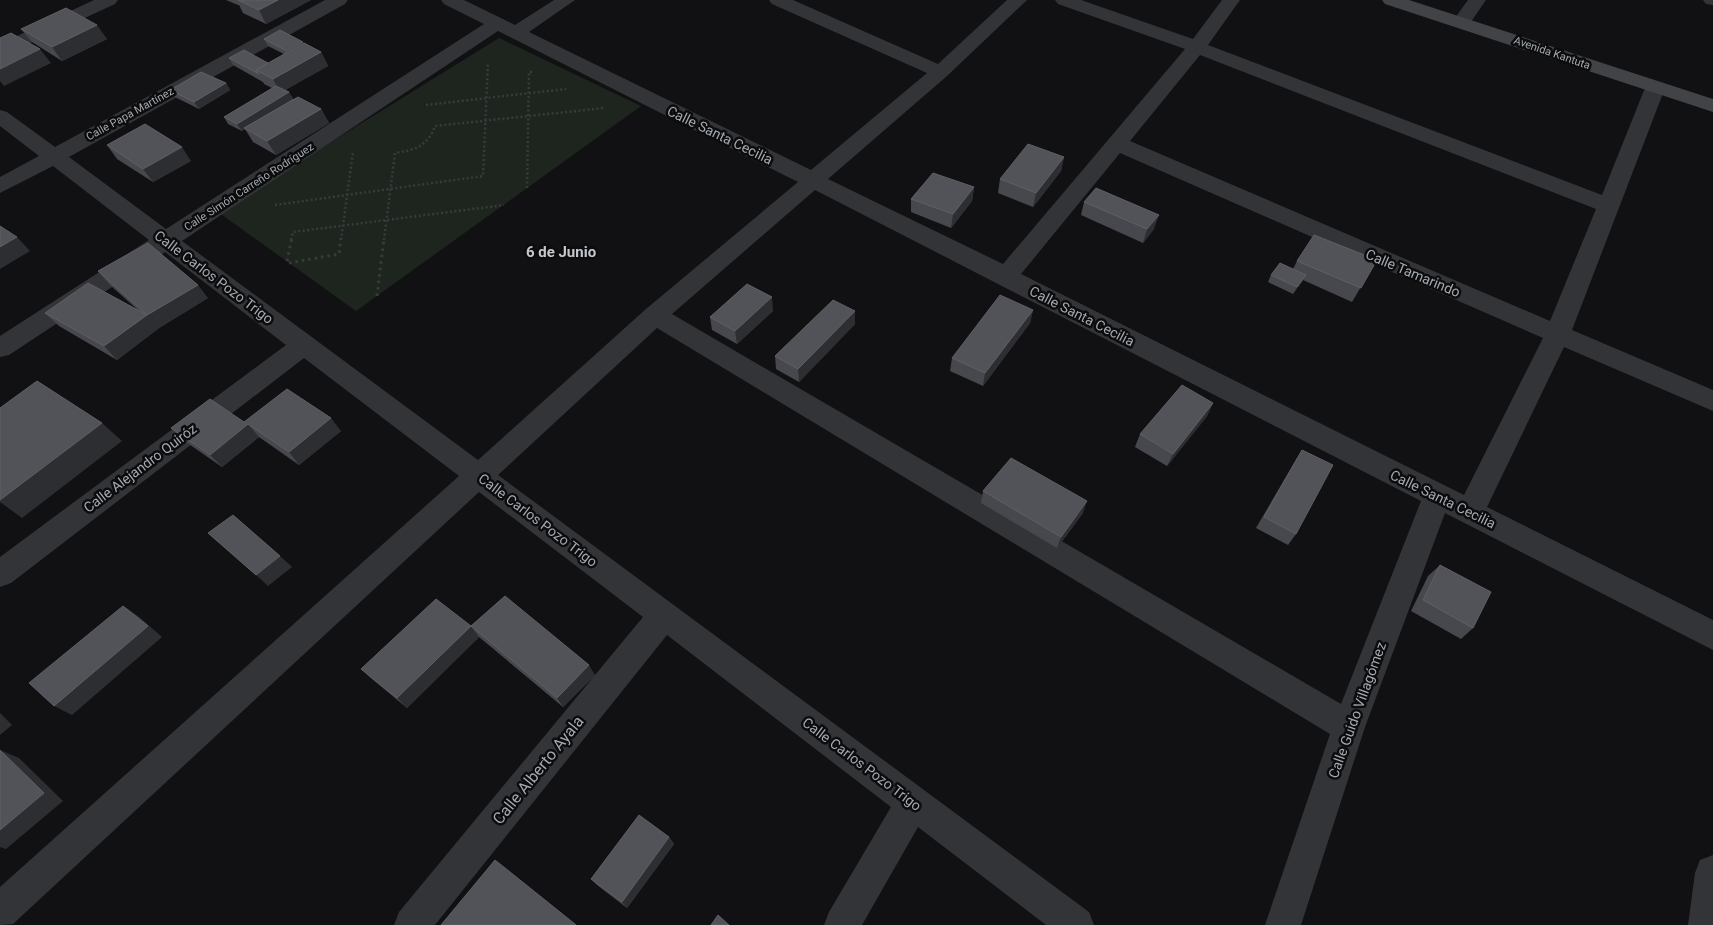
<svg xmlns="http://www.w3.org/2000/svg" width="1713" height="925" font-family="Roboto,sans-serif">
<rect width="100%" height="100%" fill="#111113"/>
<polygon fill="#1e251e" points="499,38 641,106 356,311 218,212"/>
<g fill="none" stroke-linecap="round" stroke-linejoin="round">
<g stroke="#393a3e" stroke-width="2.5" stroke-dasharray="2 2.5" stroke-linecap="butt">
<polyline points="426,105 566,89"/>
<polyline points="527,188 529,72 534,72"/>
<polyline points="275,205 483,176 488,62"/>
<polyline points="291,240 293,232 504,205"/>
<polyline points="341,240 353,152"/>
<path d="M 384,240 L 395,153 C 415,150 428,146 435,126 L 604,108"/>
</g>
<g stroke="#393a3e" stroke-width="3" stroke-dasharray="2.5 4" stroke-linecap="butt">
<polyline points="287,261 292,238"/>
<polyline points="289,263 339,254 341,238"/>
<polyline points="377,296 384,238"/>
</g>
<g fill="#333437" fill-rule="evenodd">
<polygon points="94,0 118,0 115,4 0,57 0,44"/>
<path d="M 325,0 L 348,0 L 345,4 L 69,157 L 166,229 L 484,24 L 444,4 L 441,0 L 464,0 L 515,25 L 554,0 L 575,0 L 529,32 L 811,170 L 927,73 L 772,4 L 769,0 L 793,0 L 938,64 L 1007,0 L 1027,0 L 947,76 L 828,179 L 1003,264 L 1185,49 L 1058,4 L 1055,0 L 1081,0 L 1193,39 L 1222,0 L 1240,0 L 1208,45 L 1602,195 L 1645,88 L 1648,84 L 1655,82 L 1662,84 L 1665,88 L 1572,330 L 1713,390 L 1713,411 L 1564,347 L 1487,507 L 1713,620 L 1713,650 L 1445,513 L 1365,727 L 1301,925 L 1265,925 L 1330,734 L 657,328 L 498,475 L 1089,912 L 1094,925 L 1046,925 L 918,827 L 862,925 L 824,925 L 829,912 L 891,807 L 667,635 L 435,925 L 394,925 L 399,912 L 643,617 L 479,492 L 13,924 L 0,925 L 0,887 L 459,476 L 304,358 L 11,583 L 0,587 L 0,557 L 286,345 L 165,252 L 9,355 L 0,357 L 0,336 L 149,240 L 53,166 L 0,193 L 0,177 L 39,156 L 0,126 L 0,110 L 7,112 L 55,147 ZM 498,31 L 798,182 L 646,309 L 478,460 L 182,241 ZM 1200,55 L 1596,209 L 1550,321 L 1130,141 ZM 1120,153 L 1543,338 L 1464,495 L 1021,274 ZM 815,190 L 1421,501 L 1341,704 L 672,314 Z"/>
<polygon points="1468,0 1486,0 1468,26 1454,26 1452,22"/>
<polygon points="1703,0 1713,0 1713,5 1706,4"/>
<polygon points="1713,855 1713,925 1688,925 1695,873 1700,860"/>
</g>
<polygon fill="#414347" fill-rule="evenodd" points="1382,0 1409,0 1713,99 1713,112 1385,4"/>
</g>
<g fill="#47484d">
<polygon points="226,0 311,0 266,24 243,13 239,5 238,5"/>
<polygon points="21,29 107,39 62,61 32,42"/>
<polygon points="264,39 304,43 321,52 328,66 285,90 289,92 293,99 321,109 329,123 276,155 253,142 245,129 242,131 228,124 224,117 272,88 264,84 263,82 233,65 229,58 268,63 284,54 268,46"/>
<polygon points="226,83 230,90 199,109 175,97 170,90"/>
<polygon points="107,145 191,161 153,182 117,159"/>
<polygon points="1064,157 1061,171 1033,207 998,193 1000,179"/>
<polygon points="974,187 972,201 951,228 911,212 911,199"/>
<polygon points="1084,202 1154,229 1143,243 1081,215"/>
<polygon points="1377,260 1352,302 1303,280 1293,294 1268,282 1271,275 1293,269 1297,261"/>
<polygon points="98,271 208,298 159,328 117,360 59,326 45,313 138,310 110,285"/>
<polygon points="1033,310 1030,323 983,386 950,371 952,358"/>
<polygon points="773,311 737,344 712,330 710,317"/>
<polygon points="855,311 855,324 799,382 776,369 775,356"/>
<polygon points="1213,403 1207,416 1167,466 1135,447 1140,434"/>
<polygon points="244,422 341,431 299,465 259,437 222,467 183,440 171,428"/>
<polygon points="1302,450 1296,534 1288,545 1256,528 1294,463"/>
<polygon points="983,491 1083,513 1057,548 981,503"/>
<polygon points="1440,565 1473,628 1461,639 1411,611 1428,576"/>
<polygon points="471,626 595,675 563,707 479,637 407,708 372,679 361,669"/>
<polygon points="669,837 674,844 627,908 597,885 591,879"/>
</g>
<g fill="#2d2e31">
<polygon points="278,0 311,0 266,24 259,10"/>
<polygon points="97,25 107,39 62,61 52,47"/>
<polygon points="303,42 307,49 291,58 287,51"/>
<polygon points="40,49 51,63 4,86 0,81 0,69"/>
<polygon points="321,52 328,66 280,93 273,79"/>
<polygon points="226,83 230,90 199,109 194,102"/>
<polygon points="289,92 293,99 244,128 245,129 242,131 237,124"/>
<polygon points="321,109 329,123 276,155 267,141"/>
<polygon points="182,147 191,161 153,182 143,169"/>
<polygon points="1064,157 1061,171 1033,207 1036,193"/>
<polygon points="974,187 972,201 951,228 953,214"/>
<polygon points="1159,215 1154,229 1143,243 1147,229"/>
<polygon points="17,237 30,251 0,269 0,247"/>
<polygon points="1306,275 1302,282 1293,294 1297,287"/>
<polygon points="198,285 208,298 159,328 117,360 104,346 147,315"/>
<polygon points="772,297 773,311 737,344 735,331"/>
<polygon points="1033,310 1030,323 983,386 985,373"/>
<polygon points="855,311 855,324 799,382 798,369"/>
<polygon points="1213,403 1207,416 1167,466 1173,454"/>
<polygon points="331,418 341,431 299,465 289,452"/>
<polygon points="102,423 122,441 22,518 0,502 0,500"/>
<polygon points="248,424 259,437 222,467 210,455"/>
<polygon points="1087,501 1083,513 1057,548 1061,537"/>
<polygon points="280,556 292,567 268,586 256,575"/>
<polygon points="123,606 138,616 162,637 72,715 54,706"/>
<polygon points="471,626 479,637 407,708 397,698"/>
<polygon points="589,665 595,675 563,707 557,698"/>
<polygon points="0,713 12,725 0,735"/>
<polygon points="0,750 19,758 63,801 6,849 0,847"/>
<polygon points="669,837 674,844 627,908 622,902"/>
<polygon points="495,860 507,869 577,925 576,925"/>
</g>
<g fill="#515358" stroke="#5e6066">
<polygon points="238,0 278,0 259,10"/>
<polygon points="66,8 97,25 52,47 21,29"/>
<polygon points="280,30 303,42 287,51 264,39"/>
<polygon points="11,33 40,49 0,69 0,38"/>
<polygon points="304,43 321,52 273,79 256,70"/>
<polygon points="244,50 268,63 256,70 259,74 229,58"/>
<polygon points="201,72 226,83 194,102 170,90"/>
<polygon points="276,86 289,92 237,124 224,117"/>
<polygon points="298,97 321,109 267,141 244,128"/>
<polygon points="145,124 182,147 143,169 107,145"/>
<polygon points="1028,144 1064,157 1036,193 1000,179"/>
<polygon points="933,173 974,187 953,214 911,199"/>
<polygon points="1096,188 1159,215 1147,229 1084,202"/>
<polygon points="0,226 17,237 0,247"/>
<polygon points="1314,235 1377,260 1361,288 1297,261"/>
<polygon points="148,243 198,285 147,315 104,346 45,313 88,283 147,315 98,271"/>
<polygon points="1280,263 1306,275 1297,287 1271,275"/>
<polygon points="747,284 772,297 735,331 710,317"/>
<polygon points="1000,295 1033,310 985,373 952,358"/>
<polygon points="833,300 855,311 798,369 775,356"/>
<polygon points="37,381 102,423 0,500 0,408"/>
<polygon points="1182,385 1213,403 1173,454 1140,434"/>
<polygon points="287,389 331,418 289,452 248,424 210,455 171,428 210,399 244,422"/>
<polygon points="1302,450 1333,465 1296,534 1264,517"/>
<polygon points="1011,458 1087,501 1061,537 983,491"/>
<polygon points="233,515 280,556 256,575 208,533"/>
<polygon points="1440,565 1491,592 1473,628 1423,600"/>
<polygon points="505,596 589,665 557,698 471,626"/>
<polygon points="436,599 471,626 397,698 361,669"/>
<polygon points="123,606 148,626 54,706 29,683"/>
<polygon points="0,750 44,793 0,830"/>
<polygon points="639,815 669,837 622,902 591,879"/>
<polygon points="495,860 576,925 441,925"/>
<polygon points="718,915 729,925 711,925"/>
</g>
<g text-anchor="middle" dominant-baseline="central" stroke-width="5" stroke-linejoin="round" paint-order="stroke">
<g font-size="11" fill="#a4a9b2" stroke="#0c0c0d">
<text transform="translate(1552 53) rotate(19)">Avenida Kantuta</text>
<text transform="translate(130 114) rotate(-29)">Calle Papa Martínez</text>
<text transform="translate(249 187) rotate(-33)">Calle Simón Carreño Rodríguez</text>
</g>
<g font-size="14" fill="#a4a9b2" stroke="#0c0c0d">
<text transform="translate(720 135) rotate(26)">Calle Santa Cecilia</text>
<text transform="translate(1413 273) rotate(23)">Calle Tamarindo</text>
<text transform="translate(214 277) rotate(37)">Calle Carlos Pozo Trigo</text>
<text transform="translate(1082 316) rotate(27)">Calle Santa Cecilia</text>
<text transform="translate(140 468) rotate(-37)">Calle Alejandro Quiróz</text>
<text transform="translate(1443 499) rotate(26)">Calle Santa Cecilia</text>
<text transform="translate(538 520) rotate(37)">Calle Carlos Pozo Trigo</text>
<text transform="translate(1357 710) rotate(-70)">Calle Guido Villagómez</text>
<text transform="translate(862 764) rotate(37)">Calle Carlos Pozo Trigo</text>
</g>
<g font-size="15" font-weight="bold" fill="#c4c7ce" stroke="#0c0c0d">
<text x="561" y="252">6 de Junio</text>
</g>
<g font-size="16" fill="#a4a9b2" stroke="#0c0c0d">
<text transform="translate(538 770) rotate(-51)">Calle Alberto Ayala</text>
</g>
</g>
</svg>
